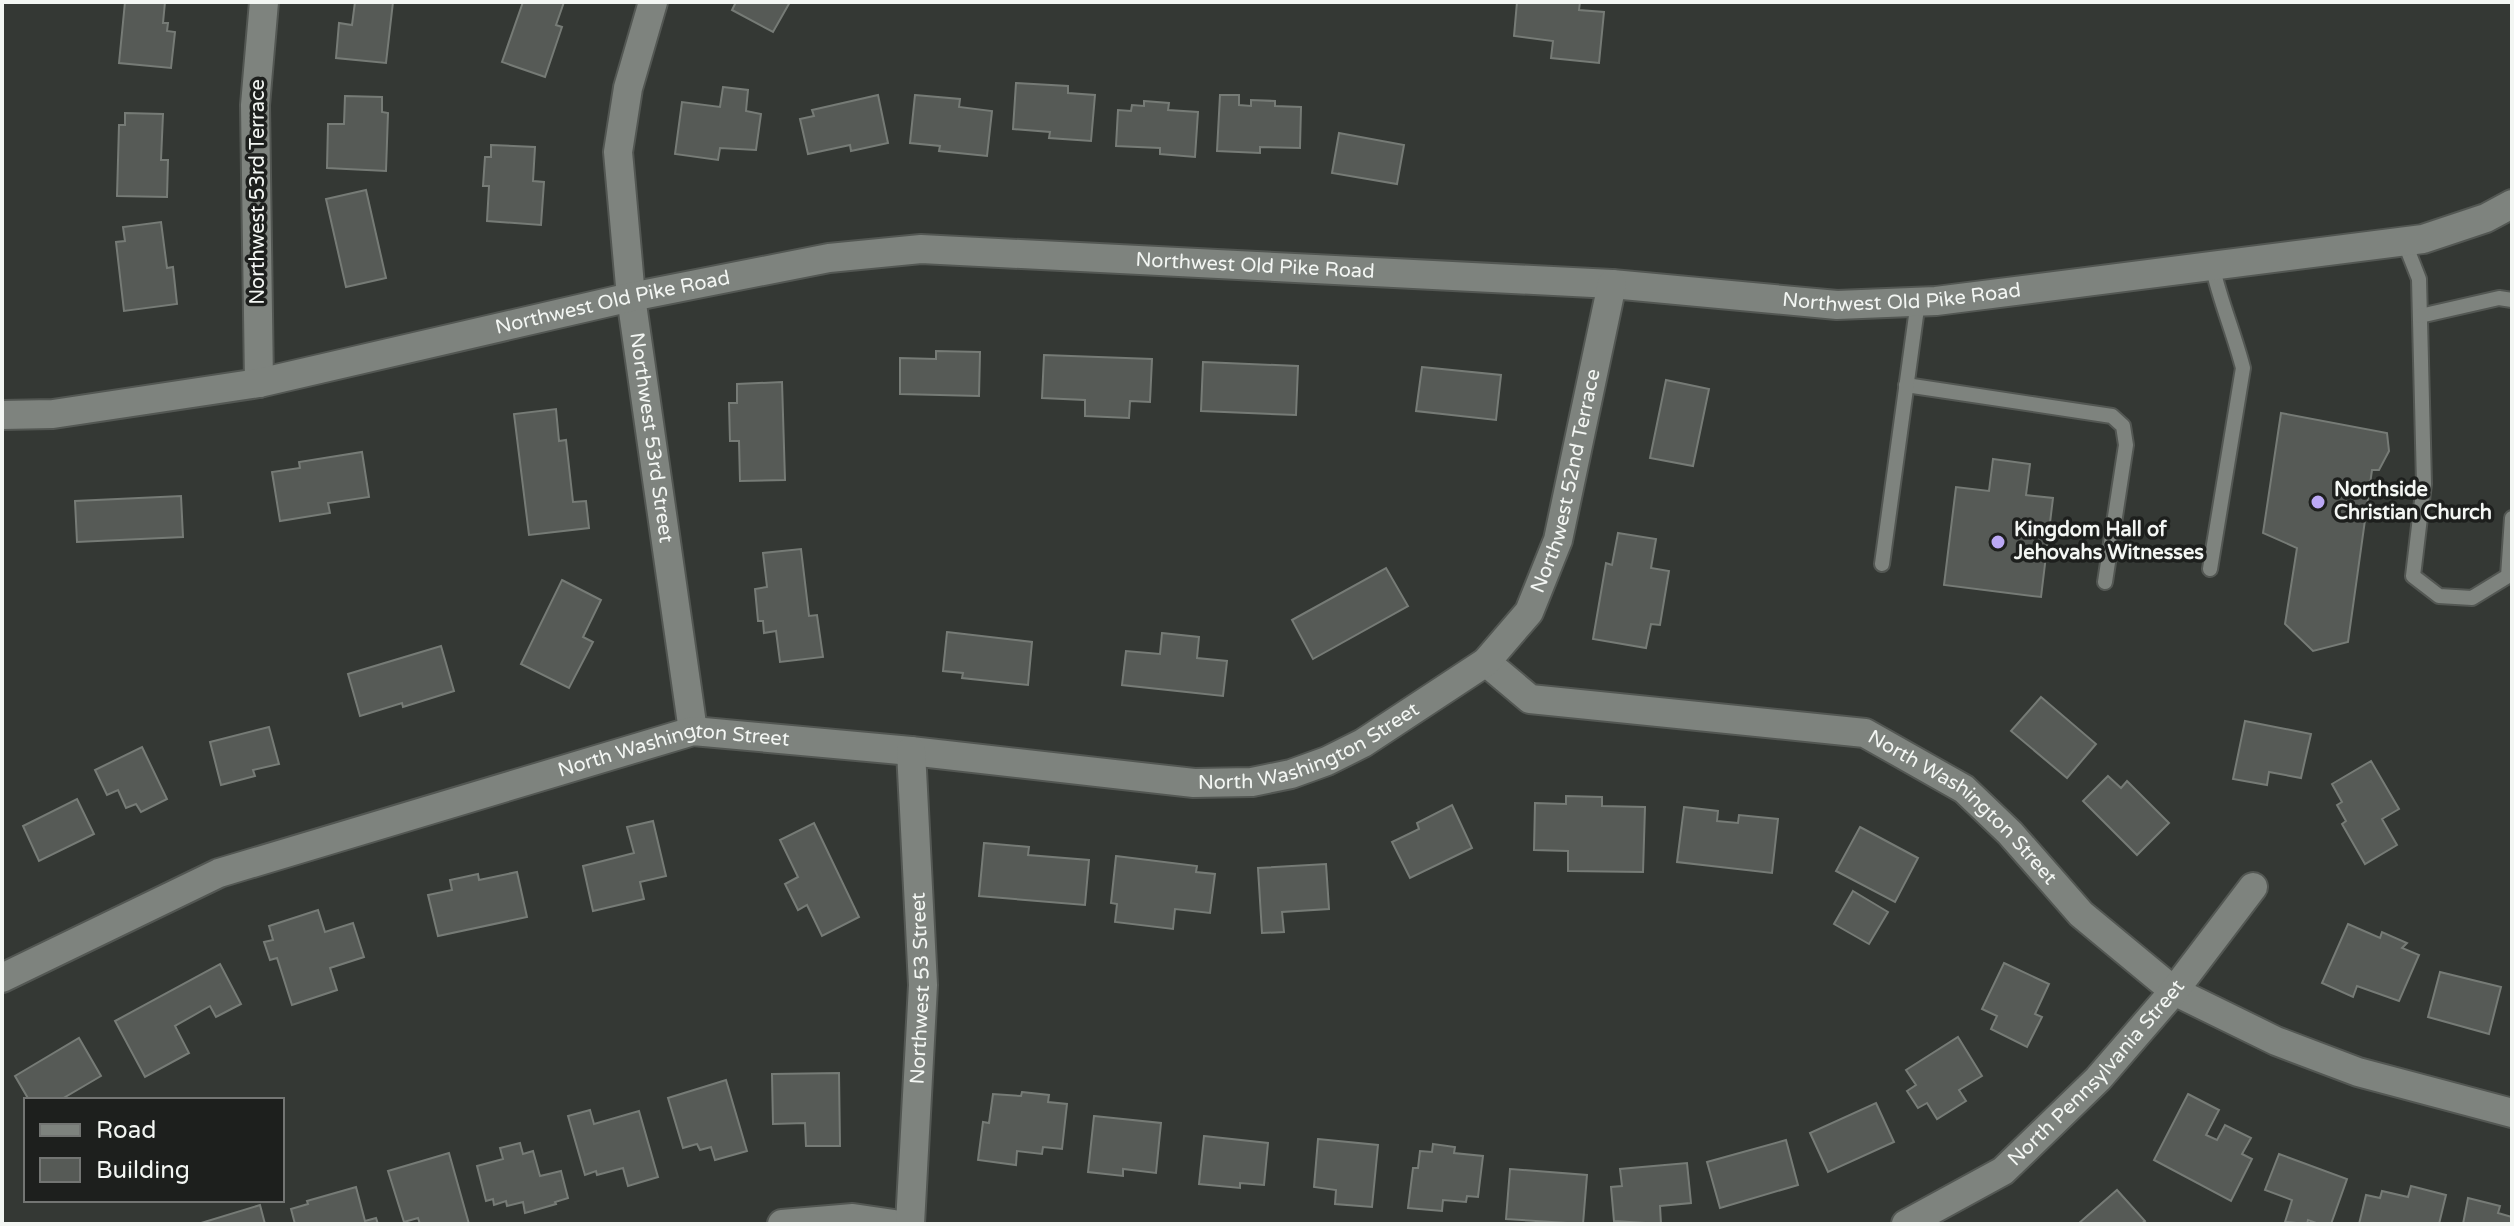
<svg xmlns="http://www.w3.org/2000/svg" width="2514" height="1226" font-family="'Varela Round',sans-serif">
<rect width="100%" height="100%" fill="#343834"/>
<g fill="#565a56" stroke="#767b76" stroke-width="2">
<polygon points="125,2 165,2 163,23 168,23 167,31 175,32 171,68 119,63"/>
<polygon points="355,2 393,2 386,63 336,58 339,23 352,25"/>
<polygon points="523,2 564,2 556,25 562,27 545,77 502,62"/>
<polygon points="736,2 790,2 773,32 732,10"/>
<polygon points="1517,2 1580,2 1579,10 1604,12 1599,63 1551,58 1553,41 1514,36"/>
<polygon points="1016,83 1068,86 1068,93 1095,95 1091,141 1049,138 1050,132 1013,129"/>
<polygon points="723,87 748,90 746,111 761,114 756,150 720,148 718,160 675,154 682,102 720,107"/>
<polygon points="878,95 888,143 851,151 850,145 808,154 800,119 814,116 812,110"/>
<polygon points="915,95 960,99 959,107 992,111 987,156 939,151 940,146 910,143"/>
<polygon points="1220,95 1239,95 1239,105 1251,106 1251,100 1275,101 1275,106 1301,107 1300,148 1260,147 1260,153 1217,151"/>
<polygon points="345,96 382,97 382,112 388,113 386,171 327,168 328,124 344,124"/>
<polygon points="1144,101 1169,103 1168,110 1198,112 1195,157 1160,154 1160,148 1116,146 1118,110 1131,111 1132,105 1144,106"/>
<polygon points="125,113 163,114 161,160 168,160 167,197 117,196 119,125 125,125"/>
<polygon points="1339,133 1404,145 1397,184 1332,173"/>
<polygon points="491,145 535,147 533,181 544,182 541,225 487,221 489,186 483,186 485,157 491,157"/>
<polygon points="366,190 386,278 346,287 326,199"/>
<polygon points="161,222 167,268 173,267 177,304 124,311 116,242 125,241 123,227"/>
<polygon points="936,351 980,352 979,396 900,394 900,358 936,359"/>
<polygon points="1044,355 1152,359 1150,402 1130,401 1129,418 1085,416 1085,400 1042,398"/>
<polygon points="1203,362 1298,366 1296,415 1201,411"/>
<polygon points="1422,367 1501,375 1496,420 1416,411"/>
<polygon points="1666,380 1709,389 1693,466 1650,458"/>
<polygon points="782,382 785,480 740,481 739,441 730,441 729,403 737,403 737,384"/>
<polygon points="556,409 559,441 566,440 573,502 586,501 589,528 529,535 514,414"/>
<polygon points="2281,413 2387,433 2389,451 2379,470 2372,470 2348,642 2313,651 2285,624 2297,548 2263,533"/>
<polygon points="362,452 369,497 328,503 330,513 280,521 272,472 300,468 299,462"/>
<polygon points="1993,459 2030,464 2026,495 2053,498 2041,597 1944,585 1956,487 1989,491"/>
<polygon points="181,496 183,537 77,542 75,501"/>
<polygon points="1618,533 1656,539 1651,568 1669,571 1660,625 1651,624 1646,648 1593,639 1606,563 1612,565"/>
<polygon points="801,549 809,616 817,615 823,657 780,662 776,631 764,633 763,621 758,621 755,589 767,587 763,553"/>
<polygon points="1386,568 1408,606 1313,659 1292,620"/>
<polygon points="562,580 601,600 583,637 593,642 569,688 521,664"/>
<polygon points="947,632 1032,642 1028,685 962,678 963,673 943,671"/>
<polygon points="1162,633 1199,637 1197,658 1227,661 1223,696 1122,685 1126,651 1160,654"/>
<polygon points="441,646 454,691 403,707 402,703 360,716 348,674"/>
<polygon points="2041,697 2096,744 2067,778 2011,731"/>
<polygon points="2245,721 2311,734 2301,778 2269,772 2267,785 2233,779"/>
<polygon points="269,727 279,764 253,770 255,776 221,785 210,742"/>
<polygon points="142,747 167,799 141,812 136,804 126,808 118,790 107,795 95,770"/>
<polygon points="2371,761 2399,809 2382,819 2397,845 2365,864 2342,824 2346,821 2337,805 2342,802 2332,784"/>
<polygon points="2108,776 2121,788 2127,781 2169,823 2137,855 2083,801"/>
<polygon points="1566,796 1602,797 1602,806 1645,807 1643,872 1568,871 1568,851 1534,850 1535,803 1566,804"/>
<polygon points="77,799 94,834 39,861 23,826"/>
<polygon points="1452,805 1472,848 1410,878 1392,842 1419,829 1417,823"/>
<polygon points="1684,807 1718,811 1717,821 1738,823 1739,815 1778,819 1772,873 1677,862"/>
<polygon points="653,821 666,876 640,882 644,899 593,911 583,866 634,853 627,827"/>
<polygon points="814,823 859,917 822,936 807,905 798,910 785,884 798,877 780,840"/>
<polygon points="1860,827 1918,858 1895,902 1836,871"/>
<polygon points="984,843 1029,847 1028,855 1089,860 1085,905 979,896"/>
<polygon points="1116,856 1197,866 1196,872 1215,874 1210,913 1175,909 1173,929 1115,922 1117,904 1111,903"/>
<polygon points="1326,864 1329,909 1282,912 1284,932 1262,933 1258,868"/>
<polygon points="517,872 527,917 438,936 428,895 452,890 450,880 478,874 479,880"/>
<polygon points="1853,891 1888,912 1869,944 1834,924"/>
<polygon points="318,910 325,932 353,923 364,957 330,968 337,990 292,1005 277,958 270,960 264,942 273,940 269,926"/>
<polygon points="2348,924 2380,938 2382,932 2407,943 2402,948 2419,955 2399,1001 2357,986 2353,997 2322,983"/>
<polygon points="2004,963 2049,984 2035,1014 2042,1017 2027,1047 1991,1029 1997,1016 1982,1009"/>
<polygon points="220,964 241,1004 216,1017 210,1006 175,1026 189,1053 145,1077 115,1021"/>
<polygon points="2440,972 2501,987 2489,1034 2428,1017"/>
<polygon points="1958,1037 1982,1076 1959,1090 1966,1101 1937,1119 1927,1103 1918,1108 1907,1091 1916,1085 1906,1070"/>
<polygon points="79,1038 101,1076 60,1100 29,1100 15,1076"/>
<polygon points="839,1073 840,1146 806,1146 805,1123 773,1124 772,1074"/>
<polygon points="726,1080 747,1151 715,1160 711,1147 700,1150 697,1144 683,1148 668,1098"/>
<polygon points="1022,1092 1049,1095 1048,1102 1067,1104 1062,1149 1043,1147 1042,1154 1017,1151 1016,1165 978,1160 983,1122 989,1123 993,1094 1021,1096"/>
<polygon points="2188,1094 2219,1110 2206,1135 2217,1140 2225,1125 2251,1138 2242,1154 2252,1159 2231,1201 2154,1160"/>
<polygon points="1876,1103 1894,1142 1828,1172 1810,1133"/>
<polygon points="590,1110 594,1124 639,1111 658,1177 628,1186 623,1168 597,1175 596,1171 585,1175 568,1116"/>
<polygon points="1094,1116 1161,1123 1156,1173 1123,1169 1123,1176 1088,1172"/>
<polygon points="1204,1136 1268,1143 1264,1185 1240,1183 1240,1188 1199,1184"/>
<polygon points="1318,1139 1378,1145 1372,1207 1335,1204 1336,1190 1314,1187"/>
<polygon points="1786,1140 1798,1185 1720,1208 1707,1162"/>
<polygon points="520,1143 523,1154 533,1151 540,1176 561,1171 568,1198 555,1202 556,1204 525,1213 523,1202 507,1206 506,1201 494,1205 493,1199 486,1201 477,1166 503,1159 500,1148"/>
<polygon points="1433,1144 1455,1147 1454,1153 1483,1156 1478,1197 1467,1196 1466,1202 1443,1200 1442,1211 1408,1208 1413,1168 1418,1168 1420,1151 1432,1152"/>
<polygon points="449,1153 469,1224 420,1224 418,1218 404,1222 388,1171"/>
<polygon points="2279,1154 2347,1179 2331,1224 2319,1224 2308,1220 2307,1224 2285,1222 2292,1200 2265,1190"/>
<polygon points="1687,1163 1691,1203 1660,1206 1661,1224 1614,1221 1611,1187 1622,1186 1620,1169"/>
<polygon points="1510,1169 1587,1175 1583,1224 1506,1219"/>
<polygon points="2411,1186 2446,1195 2439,1224 2359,1224 2366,1195 2380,1198 2382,1191 2408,1197"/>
<polygon points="356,1187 365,1221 376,1218 378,1224 295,1224 291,1209 308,1204 307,1201"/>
<polygon points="2117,1190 2145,1221 2141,1224 2078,1224"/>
<polygon points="2468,1198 2500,1206 2498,1213 2512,1217 2512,1224 2463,1224"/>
<polygon points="260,1205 265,1224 201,1224 201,1223"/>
</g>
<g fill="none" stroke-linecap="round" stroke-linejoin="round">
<g stroke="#535753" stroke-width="18">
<g id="service">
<polyline points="2404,241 2419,279 2424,484 2413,576 2439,596 2472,598 2508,576 2512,518"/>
<polyline points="2420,316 2499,298 2512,300"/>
<polyline points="1906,385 2112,416 2123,426 2126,445 2105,582"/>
<polyline points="1882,564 1918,301"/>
<path d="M 2210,569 L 2243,368 C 2234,333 2220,301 2212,265"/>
</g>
</g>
<g stroke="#535753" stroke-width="32">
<g id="minor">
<path id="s1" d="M 653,2 L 628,88 L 618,152 L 631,297 L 693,731"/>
<polyline points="259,383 255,105 264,2"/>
<path id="s2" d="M 2,415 L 53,414 L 259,383 L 631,297 L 829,258 L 921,249 L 1612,284 L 1837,305 L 1936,301 L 2423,239 L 2486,218 L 2512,204"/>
<path id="s3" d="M 1486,662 L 1530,699 L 1865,733 L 1964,789 L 2010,833 L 2081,914 L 2174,991 L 2276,1041 L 2358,1072 L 2512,1113"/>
<path id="s4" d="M 2,978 L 219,873 L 693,731 L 911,751 L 1194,783 L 1252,782 L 1291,774 L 1327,761 L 1363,743 L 1486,662 L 1529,612 L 1558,540 L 1612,284"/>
<polyline points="782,1224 853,1218 894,1224"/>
<path id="s5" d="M 910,1224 L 923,985 L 911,751"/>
<path id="s6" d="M 1906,1224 L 2003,1171 L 2098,1079 L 2174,991 L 2253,887"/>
</g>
</g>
<use href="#service" stroke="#7e837e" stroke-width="14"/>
<use href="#minor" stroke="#7e837e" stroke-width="28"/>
</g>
<g fill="#bca9f5" stroke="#1d1f1d" stroke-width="3">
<circle cx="2318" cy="502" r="8"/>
<circle cx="1998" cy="542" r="8"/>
</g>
<g text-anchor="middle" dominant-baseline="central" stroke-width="7" stroke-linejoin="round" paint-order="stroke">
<g font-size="20" fill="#f3f6f3" stroke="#1d1f1d">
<text transform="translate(258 192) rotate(-90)">Northwest 53rd Terrace</text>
<text stroke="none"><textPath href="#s2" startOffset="1270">Northwest Old Pike Road</textPath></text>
<text stroke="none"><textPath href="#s2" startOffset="1918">Northwest Old Pike Road</textPath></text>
<text stroke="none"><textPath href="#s2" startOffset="622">Northwest Old Pike Road</textPath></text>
<text stroke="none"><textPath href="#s1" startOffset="442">Northwest 53rd Street</textPath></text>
<text stroke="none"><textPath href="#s4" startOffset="1766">Northwest 52nd Terrace</textPath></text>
<text stroke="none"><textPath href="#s4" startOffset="1362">North Washington Street</textPath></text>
<text stroke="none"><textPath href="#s4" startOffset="714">North Washington Street</textPath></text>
<text stroke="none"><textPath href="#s3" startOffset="518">North Washington Street</textPath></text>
<text stroke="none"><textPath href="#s5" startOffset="236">Northwest 53 Street</textPath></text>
<text stroke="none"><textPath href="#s6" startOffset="246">North Pennsylvania Street</textPath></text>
</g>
<g font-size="20" font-weight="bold" fill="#f3f6f3" stroke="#1d1f1d" text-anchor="start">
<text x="2334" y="490">Northside<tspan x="2334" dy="23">Christian Church</tspan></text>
<text x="2014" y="530">Kingdom Hall of<tspan x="2014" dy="23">Jehovahs Witnesses</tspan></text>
</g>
</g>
<rect width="2514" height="1226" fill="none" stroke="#f3f6f3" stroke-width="8"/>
<rect x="24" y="1098" width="260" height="104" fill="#1d1f1d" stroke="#737573" stroke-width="2"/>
<rect x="40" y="1124" width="40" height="12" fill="#7e837e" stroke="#737573" stroke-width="2"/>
<text x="96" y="1138" font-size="24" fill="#f3f6f3">Road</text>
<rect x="40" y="1158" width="40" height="24" fill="#565a56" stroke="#737573" stroke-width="2"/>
<text x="96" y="1178" font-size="24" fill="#f3f6f3">Building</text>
</svg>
